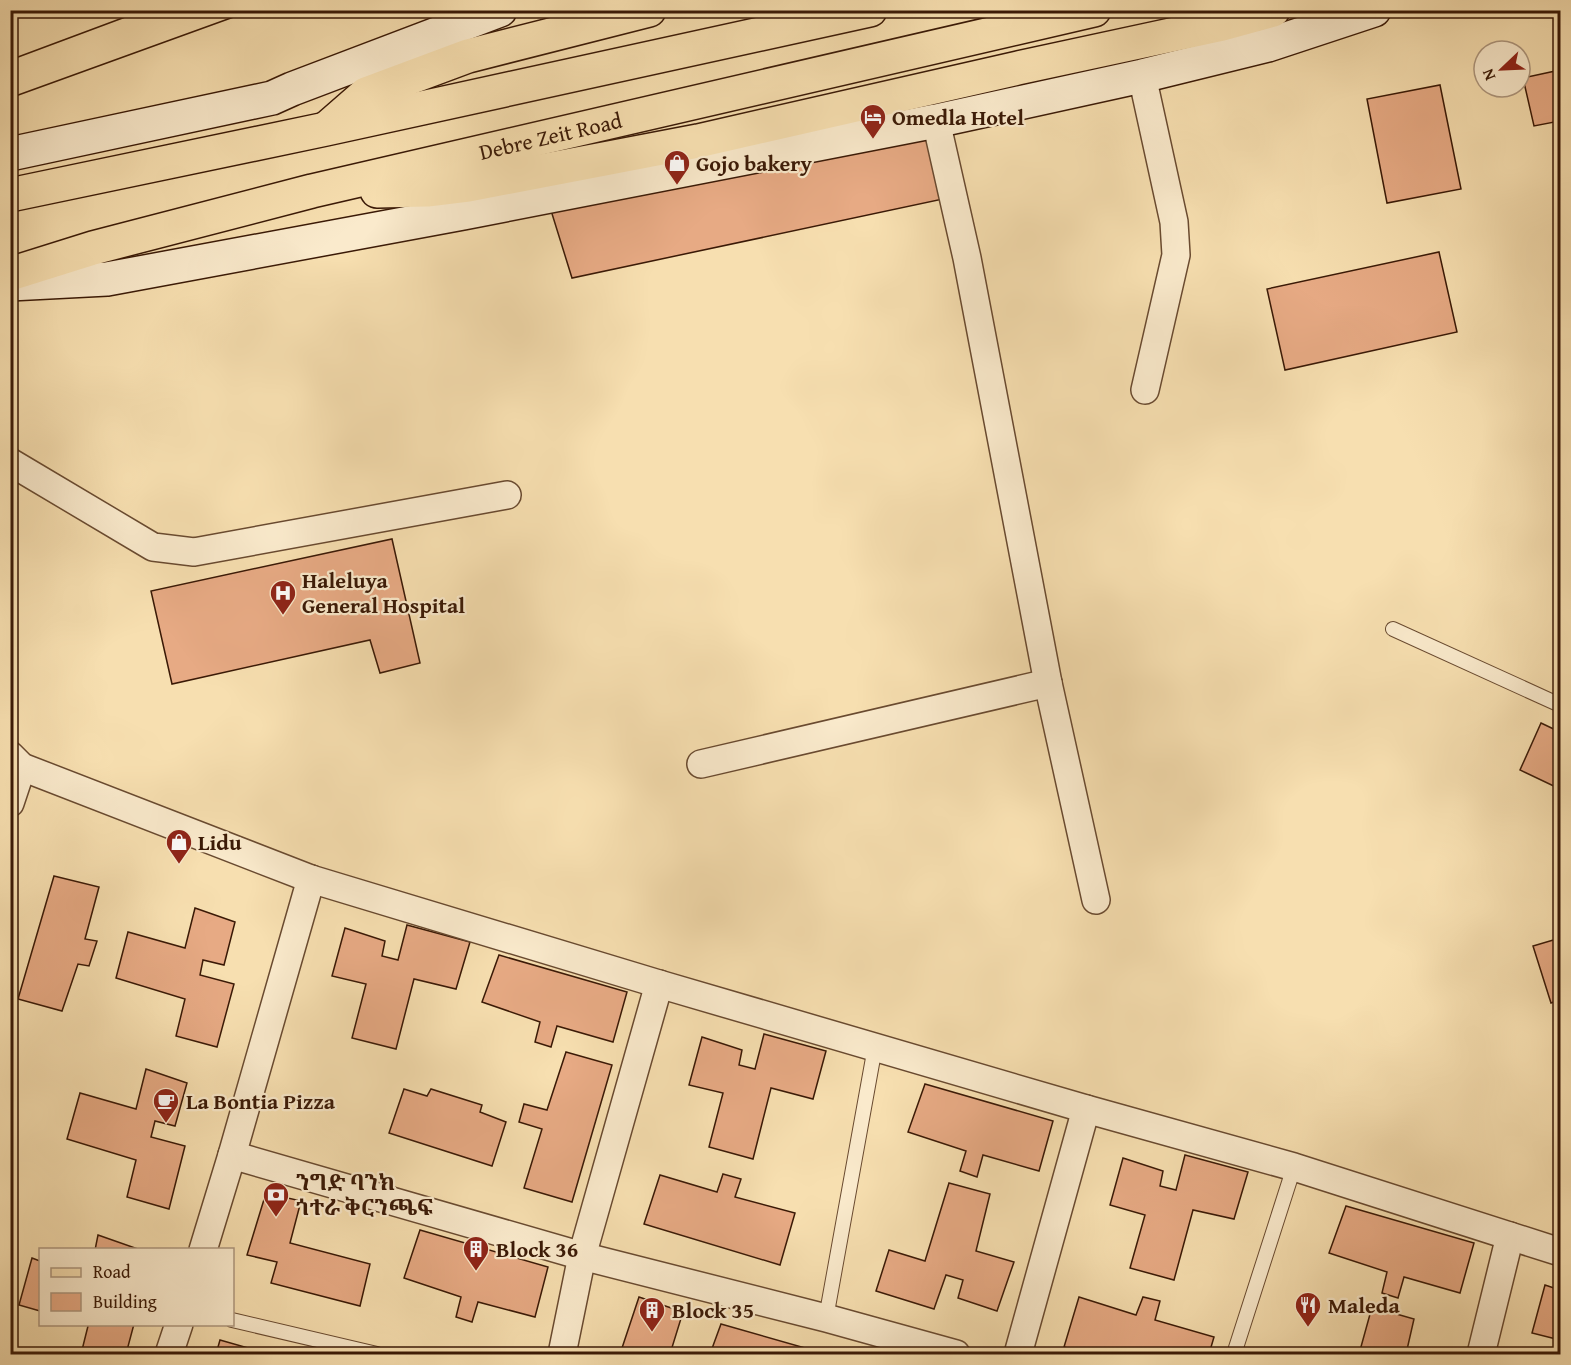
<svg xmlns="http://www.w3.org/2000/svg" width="1571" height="1365" font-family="'Gentium Book Plus','Noto Serif Ethiopic',serif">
<rect width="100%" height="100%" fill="#f7dfb0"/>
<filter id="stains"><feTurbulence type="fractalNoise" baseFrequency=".00333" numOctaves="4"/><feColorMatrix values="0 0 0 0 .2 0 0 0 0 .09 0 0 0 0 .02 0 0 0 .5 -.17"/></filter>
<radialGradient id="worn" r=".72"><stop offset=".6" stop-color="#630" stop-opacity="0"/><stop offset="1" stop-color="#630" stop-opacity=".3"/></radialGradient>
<g fill="#e7aa84" stroke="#3a1906" stroke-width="1.5">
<polygon points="1560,70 1560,121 1534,126 1523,78"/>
<polygon points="1440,85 1461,189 1387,203 1367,99"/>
<polygon points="925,129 943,199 572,278 549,204"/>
<polygon points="1439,252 1457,332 1285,370 1267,289"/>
<polygon points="392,539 420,663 380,673 370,640 172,684 151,591"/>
<polygon points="1541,723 1560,732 1560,789 1520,770"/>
<polygon points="54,876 99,887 85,939 97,941 89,966 78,964 62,1011 18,999"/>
<polygon points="195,908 235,922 224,965 203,960 200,975 234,984 217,1047 176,1036 185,999 116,978 128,932 185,948"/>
<polygon points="407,925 470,942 456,989 414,979 396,1049 352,1038 366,984 332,976 345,928 385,941 382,956 398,960"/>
<polygon points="1560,938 1560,1000 1551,1003 1533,946"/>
<polygon points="499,955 627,992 613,1042 557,1026 551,1047 535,1042 540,1022 482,1002"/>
<polygon points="764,1034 826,1051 813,1099 771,1088 753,1159 709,1147 723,1093 689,1085 702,1037 742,1050 739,1065 755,1069"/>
<polygon points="566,1052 612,1065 572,1202 524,1188 542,1129 519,1122 524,1104 547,1110"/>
<polygon points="146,1069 187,1083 175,1126 155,1121 151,1137 185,1146 169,1209 127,1197 136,1160 67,1139 80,1093 136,1109"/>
<polygon points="925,1084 1053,1121 1039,1171 983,1155 977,1177 960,1171 966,1151 908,1132"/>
<polygon points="404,1089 427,1096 431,1089 482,1105 480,1112 506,1122 492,1166 389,1133"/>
<polygon points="1185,1155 1248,1172 1234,1219 1193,1210 1174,1280 1130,1268 1145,1215 1110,1205 1123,1158 1163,1171 1160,1186 1176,1190"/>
<polygon points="723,1174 741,1179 735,1197 795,1213 780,1265 644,1224 660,1175 717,1192"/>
<polygon points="949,1183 990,1194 976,1251 1014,1262 997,1311 958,1298 963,1280 946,1275 934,1309 876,1291 889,1250 925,1261"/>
<polygon points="266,1193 301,1201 290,1243 370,1264 360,1306 271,1283 277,1262 247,1255"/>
<polygon points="1346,1206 1474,1243 1460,1293 1404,1277 1398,1298 1382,1293 1387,1272 1329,1253"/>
<polygon points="420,1230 548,1267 535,1317 478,1302 472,1322 456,1317 461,1297 404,1278"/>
<polygon points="98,1235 138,1249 138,1250 95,1250"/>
<polygon points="32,1258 40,1261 40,1311 19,1305"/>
<polygon points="1545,1285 1560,1290 1560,1340 1532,1333"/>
<polygon points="639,1297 683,1312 670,1354 620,1354"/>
<polygon points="1079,1297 1136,1315 1143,1297 1160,1301 1155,1320 1214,1337 1209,1354 1088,1354 1064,1347"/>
<polygon points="1372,1307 1414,1319 1406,1354 1359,1354"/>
<polygon points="85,1324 134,1324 126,1354 81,1354 88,1326"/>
<polygon points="721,1324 826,1354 710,1354"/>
<polygon points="220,1340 262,1352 262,1354 216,1354"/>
</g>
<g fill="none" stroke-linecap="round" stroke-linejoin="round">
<g stroke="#694a30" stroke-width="16">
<g id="lane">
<polyline points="1393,629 1560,705"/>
<polyline points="826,1318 875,1047"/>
<polyline points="232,1320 377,1354"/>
<polyline points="1234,1354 1294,1167"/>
</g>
</g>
<g stroke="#694a30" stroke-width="30">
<g id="street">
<polyline points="1142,76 1174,222 1176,255 1145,390"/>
<polyline points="936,121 967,258 1048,683 1096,900"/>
<polyline points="10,462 153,547 194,552 507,495"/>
<polyline points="10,755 22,767 311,879 659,984 1086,1109 1294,1167 1560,1252"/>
<polyline points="701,764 1048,683"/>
<polyline points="10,803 22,767"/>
<polyline points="232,1155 582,1256 826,1318 956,1354"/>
<polyline points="203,1250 232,1155 311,879"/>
<polyline points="169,1354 179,1324"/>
<polyline points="562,1354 582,1256 659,984"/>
<polyline points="1018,1354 1086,1109"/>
<polyline points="1481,1354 1510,1236"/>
</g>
</g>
<g stroke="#3a1906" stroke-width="36">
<g id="secondary">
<polyline points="10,154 272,98 292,89 500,10"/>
<polyline points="10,284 107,279 463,213 936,121 1142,76 1268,45 1374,10"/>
</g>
</g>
<g stroke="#3a1906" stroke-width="36">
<g id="primary">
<polyline points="327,128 366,94 468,56 649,10"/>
<polyline points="377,191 427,190 468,185 698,141 1018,68 1222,24 1273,10"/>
<polyline points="10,195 326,129 870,10"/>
<path id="s1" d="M 10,274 L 93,248 L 312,191 L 1094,10"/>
</g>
</g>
<use href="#lane" stroke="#faeacc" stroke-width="14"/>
<use href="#street" stroke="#faeacc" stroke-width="27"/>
<use href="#secondary" stroke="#faeacc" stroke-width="33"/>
<use href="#primary" stroke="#f7dfb0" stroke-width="33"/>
<g stroke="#3a1906" stroke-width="1.5">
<polyline points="10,60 144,10"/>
<polyline points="10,98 253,10"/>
</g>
</g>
<defs>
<g id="hotel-pin" transform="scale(1.35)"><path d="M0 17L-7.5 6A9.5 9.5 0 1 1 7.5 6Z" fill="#8f2418" stroke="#faeacc"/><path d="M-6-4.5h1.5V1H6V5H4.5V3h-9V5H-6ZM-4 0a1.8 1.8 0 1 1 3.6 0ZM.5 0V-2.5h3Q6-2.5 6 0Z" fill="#fff"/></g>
<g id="shop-pin" transform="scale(1.35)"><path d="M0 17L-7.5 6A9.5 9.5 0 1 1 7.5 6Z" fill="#8f2418" stroke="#faeacc"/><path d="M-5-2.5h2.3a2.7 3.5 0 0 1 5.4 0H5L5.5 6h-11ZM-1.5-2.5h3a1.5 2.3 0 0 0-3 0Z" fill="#fff"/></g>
<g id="hospital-pin" transform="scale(1.35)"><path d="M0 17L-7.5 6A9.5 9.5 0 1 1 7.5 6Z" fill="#8f2418" stroke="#faeacc"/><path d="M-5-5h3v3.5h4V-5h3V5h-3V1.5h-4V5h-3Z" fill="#fff"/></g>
<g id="cafe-pin" transform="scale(1.35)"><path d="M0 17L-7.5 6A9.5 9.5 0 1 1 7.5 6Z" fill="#8f2418" stroke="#faeacc"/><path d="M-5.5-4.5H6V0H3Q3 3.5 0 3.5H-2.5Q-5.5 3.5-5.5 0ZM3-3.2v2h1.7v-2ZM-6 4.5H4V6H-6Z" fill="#fff"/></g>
<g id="bank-pin" transform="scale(1.35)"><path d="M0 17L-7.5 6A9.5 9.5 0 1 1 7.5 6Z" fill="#8f2418" stroke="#faeacc"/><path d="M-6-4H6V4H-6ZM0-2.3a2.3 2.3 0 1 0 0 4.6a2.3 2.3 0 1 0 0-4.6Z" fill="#fff"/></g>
<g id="building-pin" transform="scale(1.35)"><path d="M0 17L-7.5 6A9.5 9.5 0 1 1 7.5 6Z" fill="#8f2418" stroke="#faeacc"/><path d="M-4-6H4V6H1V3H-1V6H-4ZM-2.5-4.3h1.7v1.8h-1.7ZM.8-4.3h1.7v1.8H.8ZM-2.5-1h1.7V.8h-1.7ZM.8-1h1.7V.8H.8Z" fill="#fff"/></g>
<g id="restaurant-pin" transform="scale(1.35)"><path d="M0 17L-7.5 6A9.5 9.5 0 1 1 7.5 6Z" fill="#8f2418" stroke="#faeacc"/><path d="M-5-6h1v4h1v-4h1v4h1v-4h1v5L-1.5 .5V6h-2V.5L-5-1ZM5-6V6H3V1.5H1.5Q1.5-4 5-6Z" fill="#fff"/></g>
</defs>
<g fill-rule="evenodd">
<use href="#hotel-pin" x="873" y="117"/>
<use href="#shop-pin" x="677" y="163"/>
<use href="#hospital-pin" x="283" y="593"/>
<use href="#shop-pin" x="179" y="842"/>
<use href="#cafe-pin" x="166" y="1101"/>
<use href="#bank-pin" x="276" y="1195"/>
<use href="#building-pin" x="476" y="1249"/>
<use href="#restaurant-pin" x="1308" y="1305"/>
<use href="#building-pin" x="652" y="1310"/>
</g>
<g text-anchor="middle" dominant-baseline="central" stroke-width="4.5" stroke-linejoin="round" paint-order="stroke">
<g font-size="22" font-weight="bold" fill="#3a1906" stroke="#faeacc" text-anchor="start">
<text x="892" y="117">Omedla Hotel</text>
<text x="696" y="163">Gojo bakery</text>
<text x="302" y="580">Haleluya<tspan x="302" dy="25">General Hospital</tspan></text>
<text x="198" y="842">Lidu</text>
<text x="186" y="1101">La Bontia Pizza</text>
<text x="296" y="1182">ንግድ ባንክ<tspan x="296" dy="25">ጎተራ ቅርንጫፍ</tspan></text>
<text x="496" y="1249">Block 36</text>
<text x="1328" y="1305">Maleda</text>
<text x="672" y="1310">Block 35</text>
</g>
<g font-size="22" fill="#3a1906" stroke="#faeacc">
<text stroke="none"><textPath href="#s1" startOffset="558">Debre Zeit Road</textPath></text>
</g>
</g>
<rect width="1571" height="1365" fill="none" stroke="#f7dfb0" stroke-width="36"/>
<rect x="12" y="12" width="1547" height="1341" fill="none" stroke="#3a1906" stroke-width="3"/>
<rect x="18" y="18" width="1535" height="1329" fill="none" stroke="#3a1906" stroke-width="1.5"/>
<rect x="39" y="1248" width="195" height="78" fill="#faeacc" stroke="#ad967d" stroke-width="1.5"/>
<rect x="51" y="1268" width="30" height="9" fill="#f7dfb0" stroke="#ad967d" stroke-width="1.5"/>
<text x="93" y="1278" font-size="18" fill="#3a1906">Road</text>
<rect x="51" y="1293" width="30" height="18" fill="#e7aa84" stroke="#ad967d" stroke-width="1.5"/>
<text x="93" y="1308" font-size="18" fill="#3a1906">Building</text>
<g transform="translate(1502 69) rotate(247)"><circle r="28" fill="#faeacc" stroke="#ad967d" stroke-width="1.5"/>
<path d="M0-4.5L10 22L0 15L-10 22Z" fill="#8f2418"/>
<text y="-9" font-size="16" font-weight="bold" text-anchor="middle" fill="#3a1906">N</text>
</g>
<rect width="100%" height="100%" filter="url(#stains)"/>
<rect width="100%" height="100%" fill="url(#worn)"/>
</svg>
